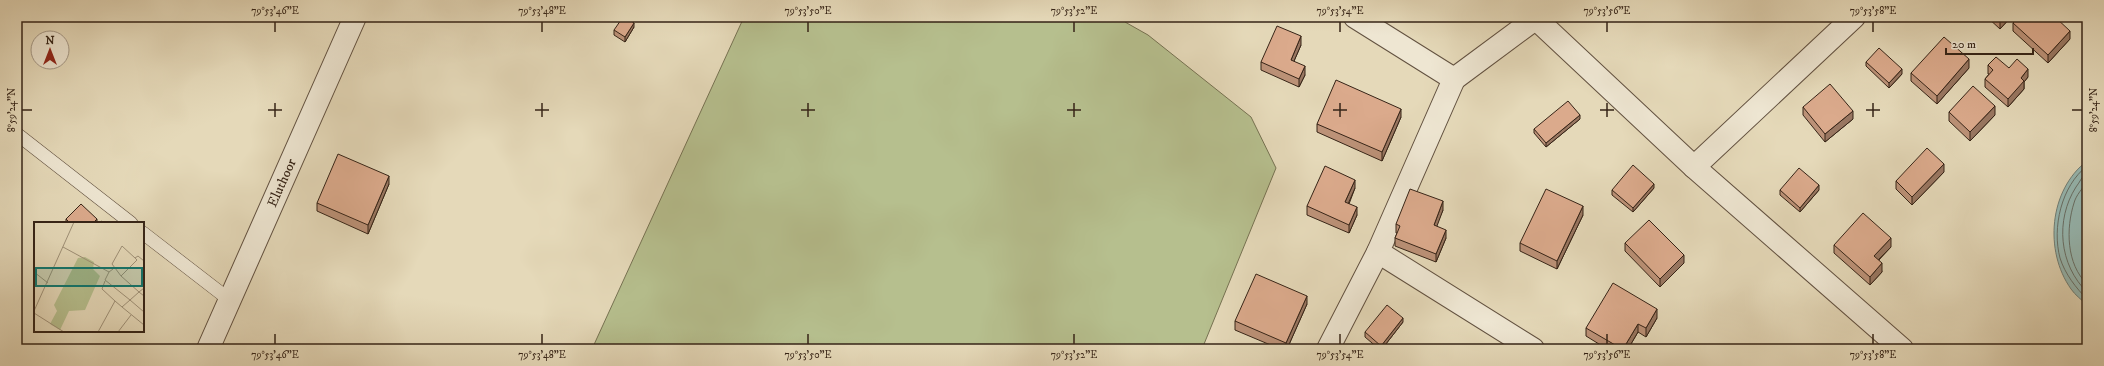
<svg xmlns="http://www.w3.org/2000/svg" width="2104" height="366" font-family="'IM FELL DW Pica',serif">
<rect width="100%" height="100%" fill="#e5d9b9"/>
<filter id="stains"><feTurbulence type="fractalNoise" baseFrequency=".005" numOctaves="4"/><feColorMatrix values="0 0 0 0 .2 0 0 0 0 .09 0 0 0 0 .02 0 0 0 .5 -.17"/></filter>
<radialGradient id="worn" r=".72"><stop offset=".6" stop-color="#630" stop-opacity="0"/><stop offset="1" stop-color="#630" stop-opacity=".3"/></radialGradient>
<polygon fill="#b6bf8e" stroke="#767252" points="744,17 1124,17 1125,22 1148,35 1251,117 1276,168 1202,349 592,349"/>
<path fill="#96b9b4" stroke="#707d75" d="M 2087,161 L 2087,305 C 2082,300 2075,295 2071,289 C 2044,251 2049,190 2087,161 Z"/>
<g fill="none" stroke-linecap="round" stroke-linejoin="round">
<g stroke="#666e66" stroke-width="1">
<path d="M 2087,166 C 2061,186 2052,228 2060,258 C 2065,274 2076,288 2087,299"/>
<path d="M 2087,172 C 2082,176 2080,182 2076,187 C 2055,220 2059,265 2087,292"/>
<path d="M 2087,182 C 2083,188 2076,195 2074,203 C 2066,228 2066,264 2087,284"/>
</g>
<g stroke="#625140" stroke-width="14">
<g id="service">
<polyline points="17,134 131,223"/>
<polyline points="143,233 231,301"/>
</g>
</g>
<g stroke="#625140" stroke-width="24">
<g id="minor">
<polyline points="1355,17 1454,79 1535,19"/>
<polyline points="1534,17 1694,167"/>
<polyline points="1854,17 1694,167 1902,349"/>
<polyline points="1454,79 1378,252 1533,349"/>
<polyline points="208,349 355,17"/>
<polyline points="1328,349 1378,252"/>
</g>
</g>
<use href="#service" stroke="#eee6d2" stroke-width="13"/>
<use href="#minor" stroke="#eee6d2" stroke-width="22"/>
</g>
<g fill="#bc9278" stroke="#362417">
<polygon points="1190,17 1198,17 1197,20"/>
<polygon points="1987,17 2011,17 2000,29"/>
<polygon points="2013,23 2070,39 2048,63 2013,31"/>
<polygon points="634,27 625,42 614,35 614,30"/>
<polygon points="1301,45 1294,61 1305,75 1299,87 1261,70 1261,62"/>
<polygon points="1866,62 1902,74 1889,88 1866,66"/>
<polygon points="1988,65 2009,68 2028,77 2024,82 2024,89 2008,107 1985,87 1985,79 1989,74 1988,74"/>
<polygon points="1969,68 1937,104 1911,81 1911,73"/>
<polygon points="1803,107 1853,119 1825,142 1803,115"/>
<polygon points="1949,112 1995,115 1970,141 1949,121"/>
<polygon points="1401,117 1382,161 1317,132 1317,124"/>
<polygon points="1580,119 1546,147 1534,133 1534,129"/>
<polygon points="1944,172 1912,205 1896,189 1896,181"/>
<polygon points="389,184 368,234 317,211 317,203"/>
<polygon points="1355,188 1349,204 1357,215 1349,233 1307,215 1307,206"/>
<polygon points="1654,188 1633,212 1612,195 1612,190"/>
<polygon points="1780,190 1819,190 1800,212 1780,195"/>
<polygon points="1443,210 1436,226 1446,238 1436,262 1395,246 1395,238 1397,233 1396,233 1396,224"/>
<polygon points="1583,215 1557,269 1520,251 1520,243"/>
<polygon points="66,219 97,223 66,223"/>
<polygon points="1625,243 1684,263 1660,287 1625,251"/>
<polygon points="1834,245 1891,247 1879,260 1882,272 1870,285 1834,253"/>
<polygon points="1307,304 1287,349 1280,349 1235,330 1235,321"/>
<polygon points="1657,318 1646,337 1638,332 1628,349 1607,349 1586,336 1586,328"/>
<polygon points="1403,322 1382,349 1379,349 1365,337 1365,332"/>
</g>
<g fill="#997762" stroke="#362417">
<polygon points="2003,17 2011,17 2000,29 2000,20"/>
<polygon points="634,23 634,27 625,42 625,37"/>
<polygon points="2070,31 2070,39 2048,63 2048,55"/>
<polygon points="1301,36 1301,45 1291,68 1291,60"/>
<polygon points="1969,59 1969,68 1937,104 1937,96"/>
<polygon points="1305,66 1305,75 1299,87 1299,79"/>
<polygon points="1902,69 1902,74 1889,88 1889,83"/>
<polygon points="2028,69 2028,77 2024,82 2024,89 2008,107 2008,99 2021,78"/>
<polygon points="1995,106 1995,115 1970,141 1970,132"/>
<polygon points="1401,109 1401,117 1382,161 1382,152"/>
<polygon points="1853,111 1853,119 1825,142 1825,134"/>
<polygon points="1580,115 1580,119 1546,147 1546,143"/>
<polygon points="1944,164 1944,172 1912,205 1912,197"/>
<polygon points="389,176 389,184 368,234 368,225"/>
<polygon points="1355,180 1355,188 1345,211 1345,202"/>
<polygon points="1654,184 1654,188 1633,212 1633,208"/>
<polygon points="1819,185 1819,190 1800,212 1800,208"/>
<polygon points="1443,201 1443,210 1434,234 1434,225"/>
<polygon points="1583,206 1583,215 1557,269 1557,261"/>
<polygon points="1357,207 1357,215 1349,233 1349,225"/>
<polygon points="97,219 97,223 93,223"/>
<polygon points="1446,230 1446,238 1436,262 1436,254"/>
<polygon points="1891,238 1891,247 1874,264 1874,256"/>
<polygon points="1684,255 1684,263 1660,287 1660,279"/>
<polygon points="1882,263 1882,272 1870,285 1870,277"/>
<polygon points="1307,296 1307,304 1287,349 1286,349 1286,343"/>
<polygon points="1657,309 1657,318 1646,337 1646,328"/>
<polygon points="1403,318 1403,322 1382,349 1381,349 1381,346"/>
<polygon points="1638,324 1638,332 1628,349 1623,349"/>
</g>
<g fill="#dbaa8c" stroke="#362417">
<polygon points="623,17 626,17 634,23 625,37 614,30"/>
<polygon points="1996,17 2003,17 2000,20"/>
<polygon points="2018,17 2055,17 2070,31 2048,55 2013,23"/>
<polygon points="1277,26 1301,36 1291,60 1305,66 1299,79 1261,62"/>
<polygon points="1944,37 1969,59 1937,96 1911,73"/>
<polygon points="1879,48 1902,69 1889,83 1866,62"/>
<polygon points="1996,57 2009,68 2017,59 2028,69 2021,78 2024,81 2008,99 1985,79 1993,70 1988,65"/>
<polygon points="1336,80 1401,109 1382,152 1317,124"/>
<polygon points="1830,84 1853,111 1825,134 1803,107"/>
<polygon points="1973,86 1995,106 1970,132 1949,112"/>
<polygon points="1568,101 1580,115 1546,143 1534,129"/>
<polygon points="1927,148 1944,164 1912,197 1896,181"/>
<polygon points="338,154 389,176 368,225 317,203"/>
<polygon points="1633,165 1654,184 1633,208 1612,190"/>
<polygon points="1325,166 1355,180 1345,202 1357,207 1349,225 1307,206"/>
<polygon points="1799,168 1819,185 1800,208 1780,190"/>
<polygon points="1410,189 1443,201 1434,225 1446,230 1436,254 1395,238 1400,226 1396,224"/>
<polygon points="1546,189 1583,206 1557,261 1520,243"/>
<polygon points="81,204 97,219 93,223 70,223 66,219"/>
<polygon points="1863,213 1891,238 1874,256 1882,263 1870,277 1834,245"/>
<polygon points="1649,220 1684,255 1660,279 1625,243"/>
<polygon points="101,221 104,223 99,223"/>
<polygon points="1256,274 1307,296 1286,343 1235,321"/>
<polygon points="1613,283 1657,309 1646,328 1638,324 1623,349 1622,349 1586,328"/>
<polygon points="1387,305 1403,318 1381,346 1365,332"/>
<polygon points="316,345 326,349 315,349"/>
</g>
<path fill="none" stroke="#362417" stroke-width="1.5" d="M 275,22 L 275,32M 542,22 L 542,32M 808,22 L 808,32M 1074,22 L 1074,32M 1340,22 L 1340,32M 1607,22 L 1607,32M 1873,22 L 1873,32M 275,103 L 275,117M 542,103 L 542,117M 808,103 L 808,117M 1074,103 L 1074,117M 1340,103 L 1340,117M 1607,103 L 1607,117M 1873,103 L 1873,117M 22,110 L 32,110M 268,110 L 282,110M 535,110 L 549,110M 801,110 L 815,110M 1067,110 L 1081,110M 1333,110 L 1347,110M 1600,110 L 1614,110M 1866,110 L 1880,110M 2072,110 L 2082,110M 275,334 L 275,344M 542,334 L 542,344M 808,334 L 808,344M 1074,334 L 1074,344M 1340,334 L 1340,344M 1607,334 L 1607,344M 1873,334 L 1873,344"/>
<g text-anchor="middle" dominant-baseline="central" stroke-width="3.5" stroke-linejoin="round" paint-order="stroke">
<g font-size="14" fill="#362417" stroke="#eee6d2">
<text transform="translate(282 183) rotate(-66)">Eluthoor</text>
</g>
</g>
<g transform="translate(34 222)">
<rect width="110" height="110" fill="#e5d9b9"/>
<path d="M 51,35 L 60,40 L 59,47 L 66,54 L 51,88 L 35,89 L 26,108 L 16,102 L 23,89 L 20,83 L 44,36 Z" fill="#b6bf8e"/>
<path fill="none" stroke="#9f9178" stroke-width="1" d="M 29,25 L 75,50 L 79,47M 110,39 L 104,34 L 101,36 L 103,38 L 87,54 L 105,70 L 96,78 L 110,90M 0,50 L 14,61M 75,50 L 71,58 L 96,78 L 88,85 L 110,103M 87,54 L 78,42 L 88,24 L 101,36M 71,59 L 68,67 L 81,79M 110,66 L 105,70 L 110,74M 0,89 L 40,0M 0,91 L 30,110M 64,110 L 81,79 L 88,85M 84,110 L 97,93"/>
<path fill="#0f766e" fill-opacity="0.15" stroke="#0f766e" stroke-width="2" d="M 2,46 L 108,46 L 108,64 L 2,64 Z"/>
<rect width="110" height="110" fill="none" stroke="#362417" stroke-width="2"/>
</g>
<rect width="2104" height="366" fill="none" stroke="#e5d9b9" stroke-width="44"/>
<g transform="translate(50 50)"><circle r="19" fill="#eee6d2" stroke="#a49887"/>
<path d="M0-3L7 15L0 10L-7 15Z" fill="#8f2418"/>
<text y="-6" font-size="11" font-weight="bold" text-anchor="middle" fill="#362417">N</text>
</g>
<path d="M1946 48v6h87v-6" fill="none" stroke="#362417" stroke-width="2"/>
<text x="1952" y="48" font-size="12" fill="#362417" stroke="#eee6d2" stroke-width="3" paint-order="stroke">20 m</text>
<rect x="22" y="22" width="2060" height="322" fill="none" stroke="#362417" stroke-width="1.5"/>
<g font-size="10" text-anchor="middle" fill="#362417">
<text x="275" y="14">79°53'46"E</text>
<text x="542" y="14">79°53'48"E</text>
<text x="808" y="14">79°53'50"E</text>
<text x="1074" y="14">79°53'52"E</text>
<text x="1340" y="14">79°53'54"E</text>
<text x="1607" y="14">79°53'56"E</text>
<text x="1873" y="14">79°53'58"E</text>
<text transform="translate(11 110) rotate(-90)" y="4">8°59'24"N</text>
<text transform="translate(2093 110) rotate(-90)" y="4">8°59'24"N</text>
<text x="275" y="358">79°53'46"E</text>
<text x="542" y="358">79°53'48"E</text>
<text x="808" y="358">79°53'50"E</text>
<text x="1074" y="358">79°53'52"E</text>
<text x="1340" y="358">79°53'54"E</text>
<text x="1607" y="358">79°53'56"E</text>
<text x="1873" y="358">79°53'58"E</text>
</g>
<rect width="100%" height="100%" filter="url(#stains)"/>
<rect width="100%" height="100%" fill="url(#worn)"/>
</svg>
